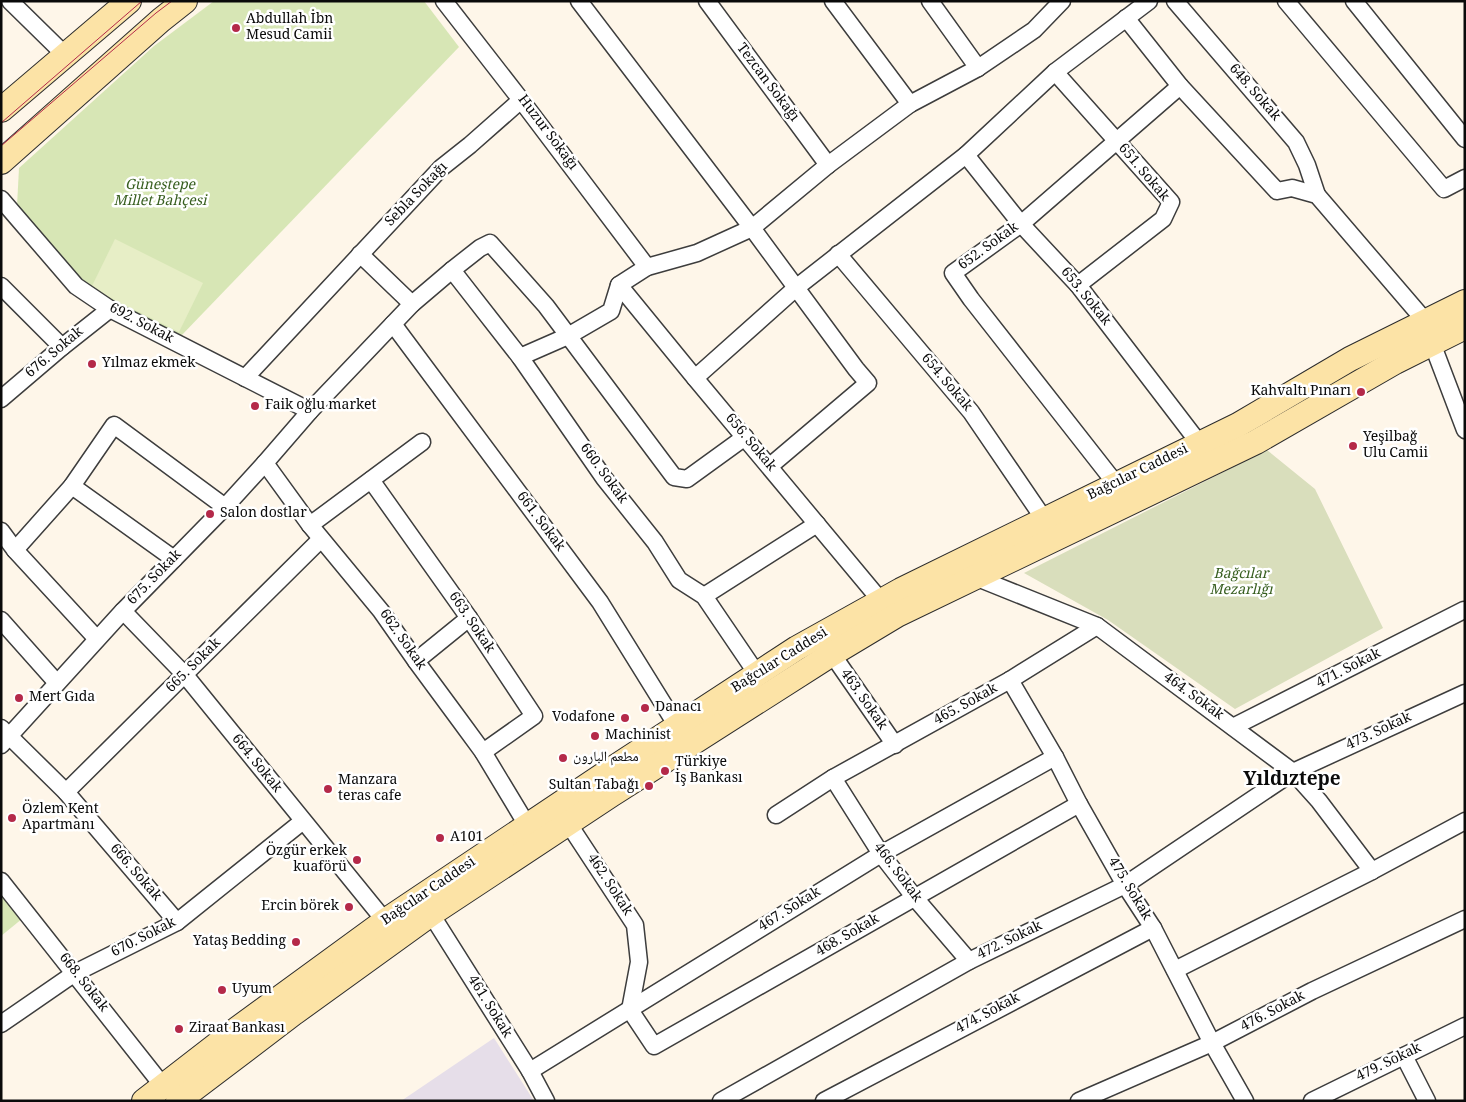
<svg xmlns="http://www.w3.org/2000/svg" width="1466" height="1102" font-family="Georgia,'Noto Naskh Arabic',serif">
<rect width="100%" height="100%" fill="#fef6e9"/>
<polygon fill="#e6dee9" points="494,1038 534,1101 401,1101"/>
<g fill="#d7e6b5">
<polygon points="214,1 424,1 459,47 180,337 86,286 17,206 19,168 154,46"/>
<polygon points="1,881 28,914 1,936"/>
</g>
<polygon fill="#d9debc" points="1267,450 1315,489 1383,628 1235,709 1108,620 1024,573"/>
<polygon fill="#e7eec6" points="115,239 203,283 179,332 91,288"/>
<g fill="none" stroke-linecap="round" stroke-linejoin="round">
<g stroke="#3d3d3d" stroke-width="19">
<g id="street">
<polyline points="10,1 65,55"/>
<polyline points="444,1 521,100 647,267"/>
<polyline points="579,1 752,228 856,369 868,383 770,466"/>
<polyline points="707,1 828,165"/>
<polyline points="833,1 910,104"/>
<polyline points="930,1 978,68"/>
<polyline points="1175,1 1296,142 1307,165 1317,195"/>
<polyline points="1286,1 1444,189 1465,178"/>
<polyline points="1354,1 1465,139"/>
<polyline points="1126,18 1180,86 1277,191 1292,188 1317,195 1426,322"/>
<polyline points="1055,72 1171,202 1163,219 1078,285"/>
<polyline points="966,155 1021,224 1078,285 1199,443"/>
<polyline points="1,199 76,286 110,309 310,411"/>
<polyline points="360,254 412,304"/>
<polyline points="838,254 971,412 1044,519"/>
<polyline points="452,270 520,357 604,478 655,542 679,580 704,596 757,674"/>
<polyline points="619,285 695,378 881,601"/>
<polyline points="1,286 62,347"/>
<polyline points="393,324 600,602 677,726"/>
<polyline points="1432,343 1465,430"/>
<polyline points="520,357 568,336 611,311 619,285 647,267 697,253 752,228 828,165 910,104 978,68 1034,30 1062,1"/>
<polyline points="245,378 441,168 470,145 521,100"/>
<polyline points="695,378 797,287 966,155 1055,72 1149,1"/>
<polyline points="1,399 62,347 110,309"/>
<polyline points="265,463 310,525 381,611 416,661 461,722 483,752 527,825"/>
<polyline points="371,480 469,618 534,716 483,752"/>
<polyline points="1116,484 971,299 953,273 1021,224 1180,86"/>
<polyline points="72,486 174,559"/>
<polyline points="310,525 422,442"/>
<polyline points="1,531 15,550 97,639"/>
<polyline points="15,550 72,486 114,425 225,507"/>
<polyline points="975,577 1097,626 1293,772 1319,801 1372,871"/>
<polyline points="704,596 817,524"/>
<polyline points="123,611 185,675 385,921"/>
<polyline points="1,620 57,683"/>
<polyline points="832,654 895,745"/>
<polyline points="416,661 469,618"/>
<polyline points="1010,680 1055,757 1079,804 1125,885 1153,928 1212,1043 1245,1101"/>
<polyline points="1233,727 1464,610"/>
<polyline points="1,728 66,792 177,922"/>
<polyline points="1,745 123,611 225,507 265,463 310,411 412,304 452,270 480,248 490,243 546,306 674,477 687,479 745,437"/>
<polyline points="833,778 881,854 915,898 969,961"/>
<polyline points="66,792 321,539"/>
<polyline points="776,815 833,778 1010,680 1097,626"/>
<polyline points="568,823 635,925 639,962 630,1010 654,1046 1079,804"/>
<polyline points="1,881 163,1086"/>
<polyline points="431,914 530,1071 546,1101"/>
<polyline points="1175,970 1372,871 1465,821"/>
<polyline points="1,1024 75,973 177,922 303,821"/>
<polyline points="1404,1056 1427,1101"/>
<polyline points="530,1071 881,854 1055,757"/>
<polyline points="721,1101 969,961 1125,885 1293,772 1465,693"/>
<polyline points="824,1101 1153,928"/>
<polyline points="1079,1101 1212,1043 1312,991 1465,919"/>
<polyline points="1312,1101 1465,1026"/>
</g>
</g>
<g stroke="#2c2c2c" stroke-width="26">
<g id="secondary">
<polyline points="1,110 129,1"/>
<polyline points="1,162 161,20 185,1"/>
<polyline points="144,1101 237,1029 385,921 612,769 797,648 901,590 1238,425 1350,359 1465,302"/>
<polyline points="178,1101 294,1013 431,914 611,795 832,654 897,615 1256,442 1395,362 1465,327"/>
</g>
</g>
<use href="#street" stroke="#fff" stroke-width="16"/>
<use href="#secondary" stroke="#fce3a6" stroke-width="24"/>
<g stroke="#b42949" stroke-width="1">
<polyline points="1,123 142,1"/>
<polyline points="1,146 156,13 172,1"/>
</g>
</g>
<g fill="#b42949" stroke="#fff" stroke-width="2">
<circle cx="236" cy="28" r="5"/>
<circle cx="92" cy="364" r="5"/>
<circle cx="1361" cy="392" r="5"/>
<circle cx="255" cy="406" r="5"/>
<circle cx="1353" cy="446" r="5"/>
<circle cx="210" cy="514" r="5"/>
<circle cx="19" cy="698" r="5"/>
<circle cx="645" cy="708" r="5"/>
<circle cx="625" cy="718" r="5"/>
<circle cx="595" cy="736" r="5"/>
<circle cx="563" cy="758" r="5"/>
<circle cx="665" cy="771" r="5"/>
<circle cx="649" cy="786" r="5"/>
<circle cx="328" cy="789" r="5"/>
<circle cx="12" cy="818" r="5"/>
<circle cx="440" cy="838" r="5"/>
<circle cx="357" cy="860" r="5"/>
<circle cx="349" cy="907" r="5"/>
<circle cx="296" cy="942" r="5"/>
<circle cx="222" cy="990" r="5"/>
<circle cx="179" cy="1029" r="5"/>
</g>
<g text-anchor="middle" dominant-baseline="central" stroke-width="5" stroke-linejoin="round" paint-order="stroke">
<g font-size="14" fill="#0a0a0a" stroke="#fff" text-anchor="start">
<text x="246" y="20">Abdullah İbn<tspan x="246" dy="16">Mesud Camii</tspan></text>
<text x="102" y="364">Yılmaz ekmek</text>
<text x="1351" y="392" text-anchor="end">Kahvaltı Pınarı</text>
<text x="265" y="406">Faik oğlu market</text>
<text x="1363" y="438">Yeşilbağ<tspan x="1363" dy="16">Ulu Camii</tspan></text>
<text x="220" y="514">Salon dostlar</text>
<text x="29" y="698">Mert Gıda</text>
<text x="655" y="708">Danacı</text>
<text x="615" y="718" text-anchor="end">Vodafone</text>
<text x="605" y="736">Machinist</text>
<text x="573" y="758">مطعم البارون</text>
<text x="675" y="763">Türkiye<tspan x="675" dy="16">İş Bankası</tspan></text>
<text x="338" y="781">Manzara<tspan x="338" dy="16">teras cafe</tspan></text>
<text x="639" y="786" text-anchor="end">Sultan Tabağı</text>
<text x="22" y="810">Özlem Kent<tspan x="22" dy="16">Apartmanı</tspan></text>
<text x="450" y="838">A101</text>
<text x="347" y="852" text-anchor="end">Özgür erkek<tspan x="347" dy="16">kuaförü</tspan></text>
<text x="339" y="907" text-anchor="end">Ercin börek</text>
<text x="286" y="942" text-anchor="end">Yataş Bedding</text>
<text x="232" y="990">Uyum</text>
<text x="189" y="1029">Ziraat Bankası</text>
</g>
<g font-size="14" fill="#0a0a0a" stroke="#fff">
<text transform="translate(767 83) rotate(53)">Tezcan Sokağı</text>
<text transform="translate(1254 93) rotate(49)">648. Sokak</text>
<text transform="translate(547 133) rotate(53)">Huzur Sokağı</text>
<text transform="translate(1143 173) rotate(50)">651. Sokak</text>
<text transform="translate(417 195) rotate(-46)">Sebla Sokağı</text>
<text transform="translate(989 247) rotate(-36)">652. Sokak</text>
<text transform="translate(1085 297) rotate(51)">653. Sokak</text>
<text transform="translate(141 324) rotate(28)">692. Sokak</text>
<text transform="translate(55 353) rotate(-40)">676. Sokak</text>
<text transform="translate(946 383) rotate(50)">654. Sokak</text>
<text transform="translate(750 443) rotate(50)">656. Sokak</text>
<text transform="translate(1138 473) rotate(-26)">Bağcılar Caddesi</text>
<text transform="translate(603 474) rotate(54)">660. Sokak</text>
<text transform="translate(540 522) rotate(53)">661. Sokak</text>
<text transform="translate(155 578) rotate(-46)">675. Sokak</text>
<text transform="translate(471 623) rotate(56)">663. Sokak</text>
<text transform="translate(402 640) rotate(55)">662. Sokak</text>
<text transform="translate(780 661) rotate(-32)">Bağcılar Caddesi</text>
<text transform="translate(194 666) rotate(-45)">665. Sokak</text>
<text transform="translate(1349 669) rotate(-27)">471. Sokak</text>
<text transform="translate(1193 697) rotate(36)">464. Sokak</text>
<text transform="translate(863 700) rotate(55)">463. Sokak</text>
<text transform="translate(966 705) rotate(-29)">465. Sokak</text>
<text transform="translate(1379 732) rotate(-25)">473. Sokak</text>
<text transform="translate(256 764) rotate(51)">664. Sokak</text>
<text transform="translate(135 873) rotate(49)">666. Sokak</text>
<text transform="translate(897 873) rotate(53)">466. Sokak</text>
<text transform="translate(609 885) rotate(57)">462. Sokak</text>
<text transform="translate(1129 889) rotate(59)">475. Sokak</text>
<text transform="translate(429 892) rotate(-34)">Bağcılar Caddesi</text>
<text transform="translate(790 910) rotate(-32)">467. Sokak</text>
<text transform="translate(848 936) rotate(-30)">468. Sokak</text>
<text transform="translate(144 938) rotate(-27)">670. Sokak</text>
<text transform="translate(1010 941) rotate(-26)">472. Sokak</text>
<text transform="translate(83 983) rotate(52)">668. Sokak</text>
<text transform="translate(489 1007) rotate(58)">461. Sokak</text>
<text transform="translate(1273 1012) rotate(-28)">476. Sokak</text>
<text transform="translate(988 1014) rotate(-28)">474. Sokak</text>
<text transform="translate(1389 1063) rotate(-26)">479. Sokak</text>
</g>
<g font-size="14" font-style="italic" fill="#375e1f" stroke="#fff">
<text x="160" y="186">Güneştepe<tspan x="160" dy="16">Millet Bahçesi</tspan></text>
<text x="1241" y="575">Bağcılar<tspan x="1241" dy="16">Mezarlığı</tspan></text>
</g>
<g font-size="19" font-weight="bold" fill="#0a0a0a" stroke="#fff">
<text x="1292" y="781">Yıldıztepe</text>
</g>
</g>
<rect width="1466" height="1102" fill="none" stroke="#0a0a0a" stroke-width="5"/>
</svg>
